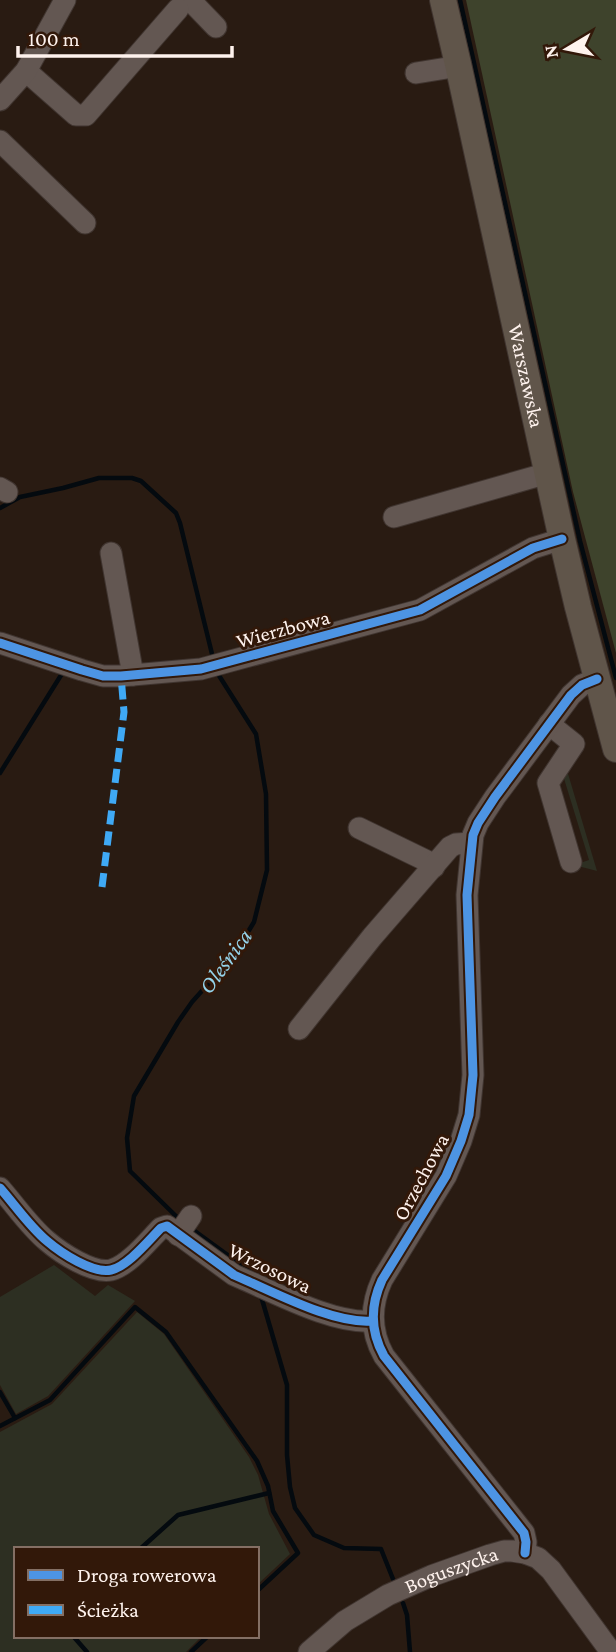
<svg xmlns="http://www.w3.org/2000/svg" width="616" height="1652" font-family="'Crimson Pro',serif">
<rect width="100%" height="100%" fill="#291b12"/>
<g fill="#2d2f22">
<polygon points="566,767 597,871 574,865 589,860 562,772"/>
<polygon points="54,1265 95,1296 108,1285 135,1301 48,1396 16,1414 0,1385 0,1297"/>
<polygon points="137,1312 164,1334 249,1457 258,1475 269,1514 290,1554 257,1585 257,1549 16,1549 16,1636 202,1636 186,1652 0,1652 0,1432 52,1404"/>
</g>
<polygon fill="#3e432c" points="466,0 616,0 616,653 573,492"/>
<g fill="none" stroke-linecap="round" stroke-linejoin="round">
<g stroke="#040a0f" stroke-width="4.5">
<polyline points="460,0 580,541 616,678"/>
<polyline points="0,508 20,497 63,488 99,478 132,478 141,481 176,513 180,523 212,654"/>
<polyline points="0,773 63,672"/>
<polyline points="180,1220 130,1171 127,1138 134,1096 178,1022 192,1002 234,955 254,922 267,870 266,794 256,734 218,674"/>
<polyline points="192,1229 251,1272"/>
<polyline points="261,1296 287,1385 287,1455 290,1487 295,1508 314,1535 344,1548 381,1549 393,1579"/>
<polyline points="0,1392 15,1418"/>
<polyline points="0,1426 50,1400 135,1307 166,1332 257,1461 268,1486 273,1511 298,1553 257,1591"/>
<polyline points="140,1549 178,1515 269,1493"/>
<polyline points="403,1603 407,1615 410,1652"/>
<polyline points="73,1636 87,1652"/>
<polyline points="191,1652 208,1636"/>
</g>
<g stroke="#403530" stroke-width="23">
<g id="minor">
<polyline points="190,0 216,27"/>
<polyline points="26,71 76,115 86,115 178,9"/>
<polyline points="416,73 447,68 458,64"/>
<polyline points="0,100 26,71 65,0"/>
<polyline points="0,141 85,223"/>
<polyline points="0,488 7,492"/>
<polyline points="394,517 548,473"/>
<polyline points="111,553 133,675"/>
<polyline points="0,643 82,670 103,676 121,676 201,669 420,610 533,548 562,539"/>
<polyline points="549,724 574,744 548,783 571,862"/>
<polyline points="359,828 427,861 434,867"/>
<polyline points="299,1029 372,937 450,847 456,844 471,843"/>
<path d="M 0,1188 C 15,1205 30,1227 47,1241 C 61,1253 93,1274 111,1270 C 128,1266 148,1241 161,1228 L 167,1226 L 234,1275 L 243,1279 C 278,1294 334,1324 372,1321"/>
<polyline points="178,1235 191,1216"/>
<path d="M 525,1553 L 526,1542 L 524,1533 L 384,1356 C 370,1331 370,1306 382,1280 L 446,1176 L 461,1141 L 469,1115 L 473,1075 L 467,895 L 473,835 L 478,823 L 495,797 L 571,695 L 582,685 L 597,679"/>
<path id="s1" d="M 309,1652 L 345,1621 L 388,1595 L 431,1576 L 490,1555 L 504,1551 L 512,1551 L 525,1553 L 538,1558 L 551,1570 L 611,1652"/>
</g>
</g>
<g stroke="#403530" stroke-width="28">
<g id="major">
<path id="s2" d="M 443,0 L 458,64 L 562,539 L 578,607 L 616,749"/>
</g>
</g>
<use href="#minor" stroke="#635752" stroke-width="21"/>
<use href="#major" stroke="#60554a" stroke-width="26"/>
<polyline stroke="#3fa9f5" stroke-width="7" stroke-dasharray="14 7" stroke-linecap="butt" points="102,887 124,712 121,676"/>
<g stroke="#321809" stroke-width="13">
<g id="cycleway">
<polyline points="0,643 82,670 103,676 121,676 201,669 420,610 533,548 562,539"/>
<path d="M 0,1188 C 15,1205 30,1227 47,1241 C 61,1253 93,1274 111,1270 C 128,1266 148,1241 161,1228 L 167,1226 L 234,1275 L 243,1279 C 278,1294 334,1324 372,1321"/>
<path d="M 525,1553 L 526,1542 L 524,1533 L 384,1356 C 370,1331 370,1306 382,1280 L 446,1176 L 461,1141 L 469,1115 L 473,1075 L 467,895 L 473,835 L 478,823 L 495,797 L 571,695 L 582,685 L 597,679"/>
</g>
</g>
<use href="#cycleway" stroke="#4d94e3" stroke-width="9"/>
</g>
<g text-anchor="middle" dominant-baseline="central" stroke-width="6" stroke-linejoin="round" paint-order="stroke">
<g font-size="21" fill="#fef2ed" stroke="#321809">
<text stroke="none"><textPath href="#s2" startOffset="385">Warszawska</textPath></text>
<text transform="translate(283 629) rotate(-15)">Wierzbowa</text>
<text transform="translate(421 1177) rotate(-62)">Orzechowa</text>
<text transform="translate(270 1268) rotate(26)">Wrzosowa</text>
<text stroke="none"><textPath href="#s1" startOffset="166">Boguszycka</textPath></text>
</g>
<g font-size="23" font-style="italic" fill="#94d2e9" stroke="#321809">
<text transform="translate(225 961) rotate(-54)">Oleśnica</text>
</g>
</g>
<rect x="14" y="1547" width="245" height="91" fill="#321809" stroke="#846f64" stroke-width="2"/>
<rect x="28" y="1570" width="35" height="10" fill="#4d94e3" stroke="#846f64" stroke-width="2"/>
<text x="77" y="1582" font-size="21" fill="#fef2ed">Droga rowerowa</text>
<rect x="28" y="1605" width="35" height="10" fill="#3fa9f5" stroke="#846f64" stroke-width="2"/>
<text x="77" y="1617" font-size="21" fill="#fef2ed">Ścieżka</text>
<g transform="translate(567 49) rotate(260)" stroke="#321809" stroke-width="5" paint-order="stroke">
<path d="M0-5L12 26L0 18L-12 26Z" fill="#fef2ed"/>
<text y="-10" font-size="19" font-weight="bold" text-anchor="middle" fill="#fef2ed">N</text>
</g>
<path d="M18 46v10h214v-10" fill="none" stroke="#fef2ed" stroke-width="3.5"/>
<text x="28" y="46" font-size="21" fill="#fef2ed" stroke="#321809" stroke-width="5" paint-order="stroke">100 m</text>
</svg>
